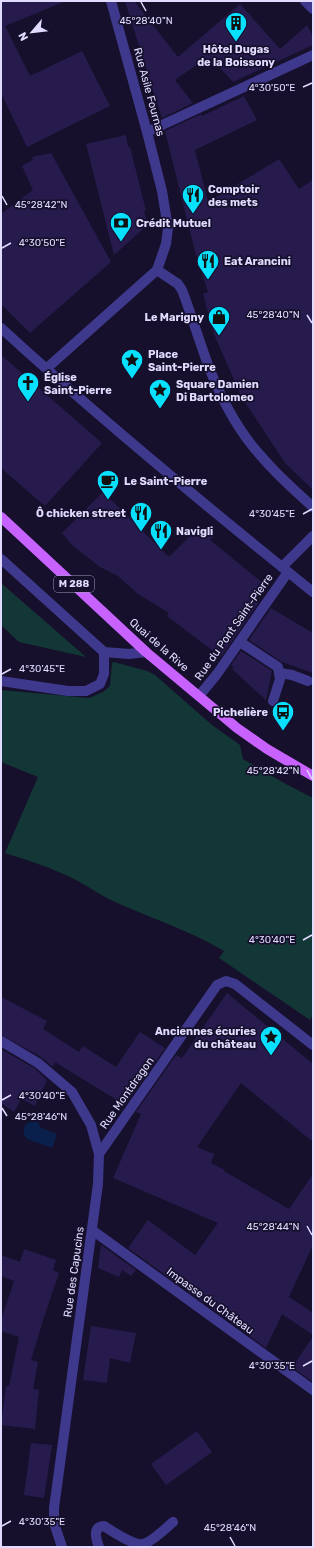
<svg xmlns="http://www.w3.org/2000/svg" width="314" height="1548" font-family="Rubik,sans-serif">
<rect width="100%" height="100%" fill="#16102c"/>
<g fill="#133736">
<polygon points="1,583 86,657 19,642 1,625"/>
<path d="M 114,662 L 147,671 L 155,675 L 212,725 L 240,745 L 243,759 L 284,783 L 313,798 L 313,1015 L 310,1020 L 219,958 L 224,951 C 189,930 150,918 113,901 C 98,894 85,884 70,877 C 49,867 27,860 5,853 L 38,777 L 1,762 L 1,690 L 89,698 L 103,692 L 110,686 L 112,663 Z"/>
</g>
<path fill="#09204d" d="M 32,1121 L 38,1122 L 41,1128 L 57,1134 L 52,1148 L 27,1139 C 21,1131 23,1124 32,1121 Z"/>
<g fill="#271b4e">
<polygon points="1,1 66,1 5,26 30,76 82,51 110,106 27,147 1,93"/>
<polygon points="125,1 134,1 178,57 240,4 280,49 307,25 313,37 313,45 233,82 211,58 207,61 205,59 175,80 193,103 162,118 152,87 148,82 150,81"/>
<polygon points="244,96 257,120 195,150 208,202 279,159 299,189 313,180 313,490 285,463 241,396 214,334 203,294 208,292 195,251 165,131 201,114 202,116"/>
<polygon points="126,135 128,147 130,147 146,211 144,211 146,219 139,224 143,229 114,255 86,144"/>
<polygon points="51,153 111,262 30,333 1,304 1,214 33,190 22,166 33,160 32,157"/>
<polygon points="1,355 102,443 45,506 1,468"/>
<polygon points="103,492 169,557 200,526 213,537 210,540 264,584 254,599 259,602 221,657 167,616 169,613 138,594 118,576 100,567 73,546 62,533"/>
<polygon points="271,608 313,633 313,673 282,662 249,640"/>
<polygon points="241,651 272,671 266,700 232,669 234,667 231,665"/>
<polygon points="227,993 313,1064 313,1142 241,1083 197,1147 214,1154 211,1163 225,1170 224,1171 289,1209 313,1174 313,1245 289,1297 313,1313 313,1335 282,1314 266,1348 128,1248 148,1220 195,1255 218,1223 113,1178 141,1114 136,1112 176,1055 182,1058"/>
<polygon points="1,997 47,1021 43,1029 79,1052 83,1046 116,1067 140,1032 165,1048 125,1105 55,1062 53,1067 41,1057 1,1035"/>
<polygon points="1,1049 34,1068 47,1080 35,1106 21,1099 14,1112 1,1103"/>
<polygon points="101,1245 136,1270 131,1276 122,1270 119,1277 98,1268"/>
<polygon points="24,1249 56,1260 53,1270 59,1273 46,1311 31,1360 38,1362 33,1389 39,1390 35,1429 1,1425 6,1386 9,1386 19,1337 1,1331 1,1320 14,1281 1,1276 1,1255 20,1262"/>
<polygon points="91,1326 136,1333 130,1363 110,1358 107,1383 83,1380"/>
<polygon points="313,1337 313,1382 292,1367"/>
<polygon points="197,1431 212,1452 166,1485 151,1464"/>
<polygon points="31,1443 52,1445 44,1498 24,1495"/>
</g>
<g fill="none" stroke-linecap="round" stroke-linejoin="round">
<g stroke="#3f398d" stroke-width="10">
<polyline points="305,1 313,9"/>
<polyline points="147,132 313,55"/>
<path d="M 157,270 L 178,284 L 182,290 C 192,316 200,344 210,370 C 222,400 239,432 261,456 C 277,475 295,491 313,507"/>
<path d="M 1,328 C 101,420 207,507 313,592"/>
<polyline points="47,368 157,270 166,244 168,228 162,191 147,132 111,1"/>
<polyline points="1,559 104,652 129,654 146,652"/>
<polyline points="282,567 313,536"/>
<polyline points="240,642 278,667 280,679 273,701"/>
<polyline points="280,673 292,675 308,681"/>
<polyline points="1,681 68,691 86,691 100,684 104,674 104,652"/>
<polyline points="199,696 217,674 288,572"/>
<polyline points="1,1041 38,1063 72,1092 91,1125 99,1154 98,1184 54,1508 54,1523 62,1547"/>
<polyline points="99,1154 217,985 226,981 235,984 313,1045"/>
<polyline points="92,1230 313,1390"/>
<path d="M 99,1547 C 96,1539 92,1527 104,1526 C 112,1531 134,1546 143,1544 C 152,1542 166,1528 173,1522"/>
</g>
<polyline stroke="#c862ff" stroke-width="10" points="1,517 146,652 237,728 267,749 313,776"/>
</g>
<path fill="none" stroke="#e0dbff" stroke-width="1.5" d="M 141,2 L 146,11M 303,87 L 312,83M 2,196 L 7,205M 2,248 L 11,243M 307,315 L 312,323M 303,514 L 312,509M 2,674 L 11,669M 307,770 L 312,779M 303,940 L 312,935M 2,1100 L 11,1095M 2,1108 L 7,1116M 307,1226 L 312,1235M 303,1366 L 312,1361M 2,1526 L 11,1521M 230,1537 L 235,1546"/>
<defs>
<g id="building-pin" transform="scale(1.15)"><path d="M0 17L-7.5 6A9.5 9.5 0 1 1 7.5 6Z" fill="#07e0ff" stroke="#16102c"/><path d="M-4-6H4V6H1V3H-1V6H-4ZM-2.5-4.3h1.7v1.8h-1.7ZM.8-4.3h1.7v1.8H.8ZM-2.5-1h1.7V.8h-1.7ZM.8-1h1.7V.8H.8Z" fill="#111"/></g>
<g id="restaurant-pin" transform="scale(1.15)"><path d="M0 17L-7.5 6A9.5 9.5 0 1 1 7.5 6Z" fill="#07e0ff" stroke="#16102c"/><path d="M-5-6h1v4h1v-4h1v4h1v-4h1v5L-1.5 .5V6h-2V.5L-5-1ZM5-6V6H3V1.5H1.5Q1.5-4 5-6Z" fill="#111"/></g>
<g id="bank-pin" transform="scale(1.15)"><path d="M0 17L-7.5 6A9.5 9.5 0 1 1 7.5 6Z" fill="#07e0ff" stroke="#16102c"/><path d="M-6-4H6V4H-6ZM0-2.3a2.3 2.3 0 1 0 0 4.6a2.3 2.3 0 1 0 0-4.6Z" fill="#111"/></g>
<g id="shop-pin" transform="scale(1.15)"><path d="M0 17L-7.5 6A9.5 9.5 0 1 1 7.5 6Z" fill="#07e0ff" stroke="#16102c"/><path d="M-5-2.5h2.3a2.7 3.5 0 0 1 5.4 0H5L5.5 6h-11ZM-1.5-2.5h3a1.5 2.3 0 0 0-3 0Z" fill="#111"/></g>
<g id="sight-pin" transform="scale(1.15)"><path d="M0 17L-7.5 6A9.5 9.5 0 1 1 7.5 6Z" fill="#07e0ff" stroke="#16102c"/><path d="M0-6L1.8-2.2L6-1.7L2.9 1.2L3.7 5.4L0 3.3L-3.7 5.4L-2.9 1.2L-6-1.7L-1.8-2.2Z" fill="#111"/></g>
<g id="church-pin" transform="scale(1.15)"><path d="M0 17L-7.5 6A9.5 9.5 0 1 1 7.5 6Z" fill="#07e0ff" stroke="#16102c"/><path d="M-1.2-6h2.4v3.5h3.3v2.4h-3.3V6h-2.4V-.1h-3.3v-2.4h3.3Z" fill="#111"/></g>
<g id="cafe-pin" transform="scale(1.15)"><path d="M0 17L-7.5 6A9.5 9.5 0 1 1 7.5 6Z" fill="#07e0ff" stroke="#16102c"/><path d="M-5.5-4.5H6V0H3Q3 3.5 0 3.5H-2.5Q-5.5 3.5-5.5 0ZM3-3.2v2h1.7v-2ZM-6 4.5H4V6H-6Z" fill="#111"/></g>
<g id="bus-pin" transform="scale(1.15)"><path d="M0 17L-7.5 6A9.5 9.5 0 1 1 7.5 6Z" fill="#07e0ff" stroke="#16102c"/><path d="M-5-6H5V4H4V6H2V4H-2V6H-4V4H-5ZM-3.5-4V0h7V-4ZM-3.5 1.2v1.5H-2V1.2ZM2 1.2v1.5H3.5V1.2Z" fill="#111"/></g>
</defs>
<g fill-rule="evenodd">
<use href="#building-pin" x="236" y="23"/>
<use href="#restaurant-pin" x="193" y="195"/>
<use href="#bank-pin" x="121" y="223"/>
<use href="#restaurant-pin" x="208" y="261"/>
<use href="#shop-pin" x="219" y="317"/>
<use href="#sight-pin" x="132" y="360"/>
<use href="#church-pin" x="28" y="383"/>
<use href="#sight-pin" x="160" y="390"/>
<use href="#cafe-pin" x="108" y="481"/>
<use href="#restaurant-pin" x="141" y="513"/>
<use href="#restaurant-pin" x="161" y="531"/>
<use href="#bus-pin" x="283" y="712"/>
<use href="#sight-pin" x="271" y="1037"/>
</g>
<g text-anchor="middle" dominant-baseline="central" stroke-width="3.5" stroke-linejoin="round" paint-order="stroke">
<rect fill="#16102c" stroke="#a39ec0" stroke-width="1" x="54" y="576" width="40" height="16" rx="3"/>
<g font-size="10" font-weight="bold" fill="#e0dbff">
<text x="74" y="584">M 288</text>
</g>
<g font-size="11" font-weight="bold" fill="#e0dbff" stroke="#16102c" text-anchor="start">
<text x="236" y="49" text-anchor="middle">Hôtel Dugas<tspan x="236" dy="13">de la Boissony</tspan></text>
<text x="208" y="189">Comptoir<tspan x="208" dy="13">des mets</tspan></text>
<text x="136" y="223">Crédit Mutuel</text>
<text x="224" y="261">Eat Arancini</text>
<text x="204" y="317" text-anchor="end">Le Marigny</text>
<text x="148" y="354">Place<tspan x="148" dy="13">Saint-Pierre</tspan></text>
<text x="44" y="377">Église<tspan x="44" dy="13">Saint-Pierre</tspan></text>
<text x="176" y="384">Square Damien<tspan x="176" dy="13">Di Bartolomeo</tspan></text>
<text x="124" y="481">Le Saint-Pierre</text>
<text x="126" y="513" text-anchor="end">Ô chicken street</text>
<text x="176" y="531">Navigli</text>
<text x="268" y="712" text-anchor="end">Pichelière</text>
<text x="256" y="1031" text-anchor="end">Anciennes écuries<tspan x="256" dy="13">du château</tspan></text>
</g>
<g font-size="11" fill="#e0dbff" stroke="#16102c">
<text transform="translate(149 92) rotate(75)">Rue Asile Fournas</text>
<text transform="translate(234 627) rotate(-55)">Rue du Pont Saint-Pierre</text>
<text transform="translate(159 645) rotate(41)">Quai de la Rive</text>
<text transform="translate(127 1093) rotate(-55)">Rue Montdragon</text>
<text transform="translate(74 1272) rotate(-82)">Rue des Capucins</text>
<text transform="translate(210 1301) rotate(36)">Impasse du Château</text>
</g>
</g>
<g font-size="10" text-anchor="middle" fill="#e0dbff" stroke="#16102c" stroke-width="3.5" stroke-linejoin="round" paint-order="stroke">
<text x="146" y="24">45°28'40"N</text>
<text x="272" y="91">4°30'50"E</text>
<text x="41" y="208">45°28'42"N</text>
<text x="42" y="246">4°30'50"E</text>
<text x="273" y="318">45°28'40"N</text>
<text x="272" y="517">4°30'45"E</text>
<text x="42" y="672">4°30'45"E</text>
<text x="273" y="774">45°28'42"N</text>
<text x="272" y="943">4°30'40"E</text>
<text x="42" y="1099">4°30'40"E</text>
<text x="41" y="1120">45°28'46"N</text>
<text x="273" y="1230">45°28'44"N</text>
<text x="272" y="1369">4°30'35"E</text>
<text x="42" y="1525">4°30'35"E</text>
<text x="230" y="1531">45°28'46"N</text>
</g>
<rect width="314" height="1548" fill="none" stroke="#e0dbff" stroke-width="4"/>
<g transform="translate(32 32) rotate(242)" stroke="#16102c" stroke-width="3" paint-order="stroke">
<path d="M0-3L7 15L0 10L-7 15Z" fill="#e0dbff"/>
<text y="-6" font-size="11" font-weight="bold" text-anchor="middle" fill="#e0dbff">N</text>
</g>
</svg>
